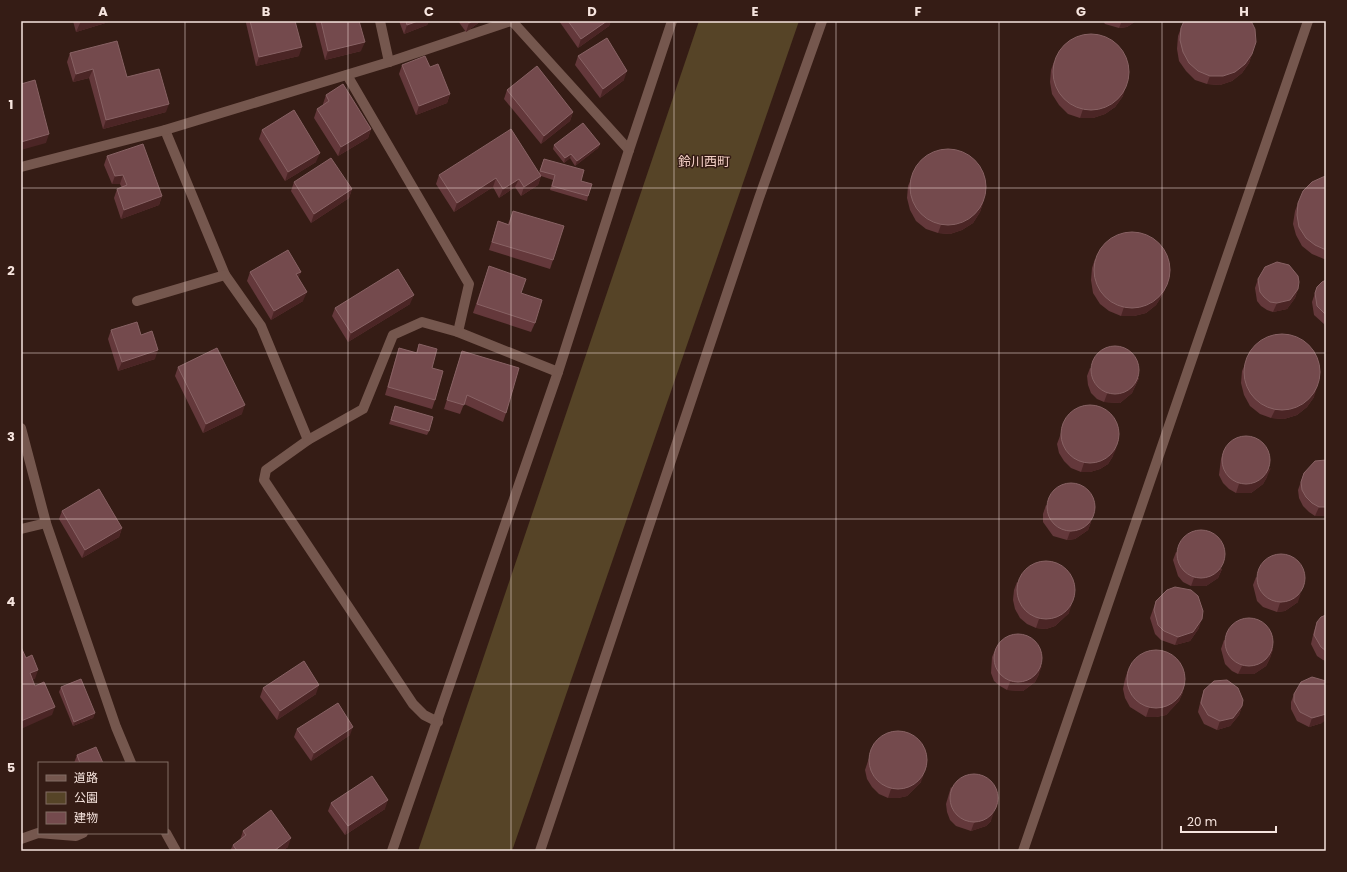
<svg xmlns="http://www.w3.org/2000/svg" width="1347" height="872" font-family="Poppins,'Noto Sans JP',sans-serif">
<rect width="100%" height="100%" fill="#351c15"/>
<polygon fill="#564427" points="699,21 799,21 512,851 418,851"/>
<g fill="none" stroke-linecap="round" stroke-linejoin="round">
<g stroke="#75574e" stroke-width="10">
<polyline points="380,21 389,62"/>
<polyline points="512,21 629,150"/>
<polyline points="347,75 469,284 458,332"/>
<polyline points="165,130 225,275 261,326 308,440 266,470 264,480 413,704 424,715 438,722"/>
<polyline points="21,167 165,130 389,62 511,21"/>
<polyline points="137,301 225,275"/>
<polyline points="21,428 46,523 116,727 131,763"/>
<polyline points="308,440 363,409 393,335 422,322 458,332 558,372"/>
<polyline points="21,529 46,523"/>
<polyline points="166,833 176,851"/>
<polyline points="21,839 38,833 76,836 83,833"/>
<polyline points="392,851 558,372 629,150 672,21"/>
<polyline points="540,851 759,198 822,21"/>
<polyline points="1023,851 1308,21"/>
</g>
</g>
<g fill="#64383b">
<polygon points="73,21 112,21 76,32"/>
<polygon points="246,21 295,21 299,56 256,66 246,23"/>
<polygon points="315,21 359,21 361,51 325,60"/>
<polygon points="399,21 429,21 427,25 404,34"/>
<polygon points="458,21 481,21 466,32"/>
<polygon points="559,21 611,21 609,26 578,48"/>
<polygon points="1103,21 1136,21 1127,27 1119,28 1105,24"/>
<polygon points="1181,28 1252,54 1249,63 1242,73 1232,81 1220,85 1207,84 1195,80 1186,71 1179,61 1177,49 1178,36"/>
<polygon points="70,53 127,77 166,112 103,129 89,78 73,82 67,62"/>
<polygon points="578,56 624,80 600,98 575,65"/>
<polygon points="1054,62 1123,96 1115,107 1105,114 1093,118 1080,118 1068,114 1059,105 1052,94 1050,82 1051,70"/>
<polygon points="402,65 430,67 450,94 447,103 416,115 399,74"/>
<polygon points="507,90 573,112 570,121 541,144 504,99"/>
<polygon points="326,95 371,129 368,138 338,156 314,118 317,109 323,105 323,104"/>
<polygon points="262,130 316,162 285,181 259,139"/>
<polygon points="600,144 598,148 575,166 570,158 564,163 553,149 554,145"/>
<polygon points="107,156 162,196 159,205 121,219 114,198 117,189 122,188 120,184 112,184 104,165"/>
<polygon points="544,159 581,181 588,196 587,201 550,190 553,180 541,176 538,185 521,196 515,187 499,198 493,187 454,212 436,184 439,175 539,173"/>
<polygon points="1326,176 1326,259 1324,259 1312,254 1302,246 1296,235 1293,224 1295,211 1298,203"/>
<polygon points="912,177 983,203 980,212 973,223 962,230 950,234 938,233 926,229 916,221 910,210 907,198 908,186"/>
<polygon points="294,182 352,189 349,198 311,223 291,191"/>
<polygon points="513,211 553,260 550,269 489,250 498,221 508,224"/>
<polygon points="1095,259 1166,286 1163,294 1156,305 1146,313 1134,316 1121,316 1109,311 1100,304 1093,293 1091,280 1092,268"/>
<polygon points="489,266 521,293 535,323 531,332 473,313"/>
<polygon points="250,272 298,279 303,301 271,320 247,281"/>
<polygon points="1258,279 1298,289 1295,298 1287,309 1273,312 1267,310 1261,306 1257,301 1255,288"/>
<polygon points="1326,280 1326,325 1324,324 1314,315 1312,302 1317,287"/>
<polygon points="410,304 348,342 332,316 335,308"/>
<polygon points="111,330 141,335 155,359 118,371 108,339"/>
<polygon points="419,344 432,368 435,400 432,409 385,395 396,357 399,348 416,353"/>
<polygon points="462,351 506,413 503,422 464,404 460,414 444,409"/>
<polygon points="1246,362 1314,397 1307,407 1297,415 1284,419 1271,418 1260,414 1250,406 1244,395 1241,383 1242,371"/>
<polygon points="178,367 242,414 203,433 175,376"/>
<polygon points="1090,368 1139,378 1132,393 1120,403 1104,402 1097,399 1091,393 1088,385 1087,376"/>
<polygon points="394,410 429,431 427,435 389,424"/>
<polygon points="1067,417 1113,456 1108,464 1100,469 1090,472 1081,472 1071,468 1064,461 1059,453 1057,444"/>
<polygon points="1224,450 1267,477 1263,484 1251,493 1236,493 1229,489 1223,483 1219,475 1221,459"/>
<polygon points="1304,473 1326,516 1315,516 1309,512 1303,506 1299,498 1298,490"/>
<polygon points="1046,505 1091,522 1088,530 1075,539 1067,540 1053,536 1043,522 1043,514"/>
<polygon points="62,511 122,528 119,537 82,558 59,519"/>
<polygon points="1176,552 1222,569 1218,578 1206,586 1191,586 1183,582 1178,576 1173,560"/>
<polygon points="1256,577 1298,602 1285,611 1277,612 1263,607 1257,601 1253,585"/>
<polygon points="1017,582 1069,613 1055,626 1046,629 1036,628 1027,624 1020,618 1015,609 1013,600 1014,590"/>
<polygon points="1156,601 1199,628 1190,641 1175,645 1161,640 1155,634 1150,618"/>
<polygon points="1326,615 1326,661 1323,660 1317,656 1311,644 1314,631 1317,622"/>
<polygon points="1224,640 1273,649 1270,658 1266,666 1254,674 1238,674 1232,671 1225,664 1221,649"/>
<polygon points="996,648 1039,674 1035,682 1023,691 1007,690 1000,686 994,681 991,673 992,657"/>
<polygon points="1128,670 1183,692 1179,701 1166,715 1156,717 1146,717 1130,707 1125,698 1123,689 1125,679"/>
<polygon points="61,687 95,713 93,718 73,726 59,692"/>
<polygon points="263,688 316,694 277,720 260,697"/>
<polygon points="1204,690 1242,706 1239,715 1230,726 1217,730 1204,724 1198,712 1201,699"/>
<polygon points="1294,694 1322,723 1309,727 1297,721 1291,709 1291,702"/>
<polygon points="297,729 350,735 311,761 294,737"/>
<polygon points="874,743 921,782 907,796 898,798 888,798 879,794 872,787 867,779 865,770"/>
<polygon points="77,755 103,763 74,763"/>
<polygon points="951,787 991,821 986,826 971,831 956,826 950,820 947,812 946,804"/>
<polygon points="331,803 385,809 345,835 328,811"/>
<polygon points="243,831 288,847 282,851 230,851 233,845 240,840"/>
</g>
<g fill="#4b2525">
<polygon points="81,21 112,21 76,32"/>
<polygon points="418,21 429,21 427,25 404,34 407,25"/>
<polygon points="472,21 481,21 466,32 469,23"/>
<polygon points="607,21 611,21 609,26 578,48 581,39"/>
<polygon points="1122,21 1136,21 1127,27 1119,28"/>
<polygon points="365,42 361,51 325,60 328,51"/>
<polygon points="302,47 299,56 256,66 259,57"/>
<polygon points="1252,54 1249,63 1242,73 1232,81 1220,85 1207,84 1210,76"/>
<polygon points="93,69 89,78 73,82 76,74"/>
<polygon points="627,71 624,80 600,98 603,89"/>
<polygon points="1126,87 1123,96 1115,107 1105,114 1093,118 1080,118 1083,109"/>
<polygon points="450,94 447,103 416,115 419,106"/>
<polygon points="169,104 166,112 103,129 106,120"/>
<polygon points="573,112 570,121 541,144 544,136"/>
<polygon points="371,129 368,138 338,156 341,147"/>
<polygon points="49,134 46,143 21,150 21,142"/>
<polygon points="600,144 598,148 575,166 577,161"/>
<polygon points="320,153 316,162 285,181 288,172"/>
<polygon points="571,154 570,158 564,163 565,158"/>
<polygon points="123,175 120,184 112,184 115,176"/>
<polygon points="541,176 538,185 521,196 524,187"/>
<polygon points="496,178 493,187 454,212 457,203"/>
<polygon points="519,179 515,187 499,198 503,189"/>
<polygon points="352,189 349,198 311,223 314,214"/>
<polygon points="162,196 159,205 121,219 124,210"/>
<polygon points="983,203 980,212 973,223 962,230 950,234 938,233 941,225"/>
<polygon points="301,272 298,280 296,274"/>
<polygon points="1166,286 1163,294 1156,305 1146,313 1134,316 1121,316 1124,307"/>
<polygon points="1298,289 1295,298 1287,309 1273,312 1277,303"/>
<polygon points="307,292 303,301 271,320 274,311"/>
<polygon points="414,295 410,304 348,342 351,333"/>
<polygon points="1326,319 1326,325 1324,324"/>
<polygon points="158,350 155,359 118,371 122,362"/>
<polygon points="1139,378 1132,393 1120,403 1104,402 1107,394"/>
<polygon points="1317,388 1314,397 1307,407 1297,415 1284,419 1271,418 1275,410"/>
<polygon points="245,405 242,414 203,433 206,424"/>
<polygon points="1117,447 1113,456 1108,464 1100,469 1090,472 1081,472 1084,463"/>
<polygon points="1271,468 1267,477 1263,484 1251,493 1236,493 1239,484"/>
<polygon points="1319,507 1326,507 1326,516 1315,516"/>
<polygon points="1091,522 1088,530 1075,539 1067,540 1070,532"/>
<polygon points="122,528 119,537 82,558 85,550"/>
<polygon points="1222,569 1218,578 1206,586 1191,586 1194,578"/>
<polygon points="1301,593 1298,602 1285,611 1277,612 1280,603"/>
<polygon points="1072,604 1069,613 1055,626 1046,629 1036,628 1039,619"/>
<polygon points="1202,619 1199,628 1190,641 1175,645 1178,637"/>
<polygon points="1273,649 1270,658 1266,666 1254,674 1238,674 1242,666"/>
<polygon points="1042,666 1039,674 1035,682 1023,691 1007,690 1010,682"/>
<polygon points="38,670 35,679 27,682 30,673"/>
<polygon points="319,685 316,694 277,720 280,711"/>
<polygon points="1183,692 1179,701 1166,715 1156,717 1146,717 1149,708"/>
<polygon points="1242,706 1239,715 1230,726 1217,730 1220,721"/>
<polygon points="55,707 52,715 21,729 21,721"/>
<polygon points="95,713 93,718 73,726 74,722"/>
<polygon points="1326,714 1326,720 1322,723 1309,727 1312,718"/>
<polygon points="353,727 350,735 311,761 314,753"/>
<polygon points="924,774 921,782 907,796 898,798 888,798 891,789"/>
<polygon points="388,800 385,809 345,835 348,826"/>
<polygon points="994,812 991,821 986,826 971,831 974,823"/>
<polygon points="291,838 288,847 282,851 274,851"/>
</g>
<g fill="#744a4d" stroke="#886264">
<polygon points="250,21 295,21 302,47 259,57"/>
<polygon points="321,21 359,21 365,42 328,51"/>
<polygon points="406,21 418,21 407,25"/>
<polygon points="467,21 472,21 469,23"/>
<polygon points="568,21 607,21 581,39"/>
<polygon points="1184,21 1251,21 1255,29 1256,42 1252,54 1245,64 1235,72 1223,76 1210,76 1198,71 1189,63 1183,52 1180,40 1181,28"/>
<circle cx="1091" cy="72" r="38"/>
<polygon points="607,38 627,71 603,89 578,56"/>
<polygon points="117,41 127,77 159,69 169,104 106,120 93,69 76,74 70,53"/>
<polygon points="425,56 430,67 438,64 450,94 419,106 402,65"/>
<polygon points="537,66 573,112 544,136 507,90"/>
<polygon points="35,80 49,134 21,142 21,84"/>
<polygon points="343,84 371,129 341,147 317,109 329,101 326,95"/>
<polygon points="294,110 320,153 288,172 262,130"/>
<polygon points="583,123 600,144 577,161 571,154 565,158 554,145"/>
<polygon points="511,129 541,176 524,187 519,179 503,189 496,178 457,203 439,175"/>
<polygon points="143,144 162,196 124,210 117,189 127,185 123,175 115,176 107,156"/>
<circle cx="948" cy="187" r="38"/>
<polygon points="331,158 352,189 314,214 294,182"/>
<polygon points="544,159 584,170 581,181 592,184 588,196 552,186 555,175 540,171"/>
<polygon points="1326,176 1326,250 1315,245 1306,238 1299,227 1297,215 1298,203 1303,191 1312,182 1323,177"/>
<polygon points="513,211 564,226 553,260 492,242 498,221 509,225"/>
<circle cx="1132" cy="270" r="38"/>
<polygon points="288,250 301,272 296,274 307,292 274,311 250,272"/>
<polygon points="1277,262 1289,265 1298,276 1299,282 1298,289 1290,300 1277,303 1270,302 1264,297 1260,292 1258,279 1265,267"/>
<polygon points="489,266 526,279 521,293 542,300 535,323 477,304"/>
<polygon points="398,269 414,295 351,333 335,308"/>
<polygon points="1326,280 1326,315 1317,306 1315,293 1317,287 1322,282"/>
<polygon points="137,322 141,335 152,331 158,350 122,362 111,330"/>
<circle cx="1282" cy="372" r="38"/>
<polygon points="419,344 437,349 432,368 443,371 435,400 388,387 399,348 417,353"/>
<circle cx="1115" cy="370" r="24"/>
<polygon points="217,348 245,405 206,424 178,367"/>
<polygon points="462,351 519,368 506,413 467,395 464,405 447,400"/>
<circle cx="1090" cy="434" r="29"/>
<polygon points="395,406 433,417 429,431 391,420"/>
<circle cx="1246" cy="460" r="24"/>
<polygon points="1326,460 1326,507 1319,507 1312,503 1306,497 1302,490 1301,482 1304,473 1315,461"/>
<circle cx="1071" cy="507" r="24"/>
<polygon points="99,489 122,528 85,550 62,511"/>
<circle cx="1201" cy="554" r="24"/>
<circle cx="1281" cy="578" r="24"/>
<circle cx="1046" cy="590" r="29"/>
<polygon points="1175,587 1191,590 1198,596 1203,611 1202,619 1193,632 1178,637 1164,631 1158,625 1154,610 1156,601 1167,590"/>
<polygon points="1326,615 1326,651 1321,647 1314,635 1317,622 1321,617"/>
<circle cx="1249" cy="642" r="24"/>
<circle cx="1018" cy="658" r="24"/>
<polygon points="21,647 26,658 32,655 38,670 30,673 35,686 44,682 55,707 21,721"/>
<circle cx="1156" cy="679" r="29"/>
<polygon points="304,661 319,685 280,711 263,688"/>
<polygon points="1312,677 1326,681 1326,714 1312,718 1300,712 1294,701 1294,694 1301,682"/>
<polygon points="81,679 95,713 74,722 61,687"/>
<polygon points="1227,680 1238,688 1243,700 1242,706 1233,718 1220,721 1208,715 1201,703 1204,690 1214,681"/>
<polygon points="338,703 353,727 314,753 297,729"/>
<circle cx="898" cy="760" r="29"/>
<polygon points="96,747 103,763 80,763 77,755"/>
<circle cx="974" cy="798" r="24"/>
<polygon points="372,776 388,800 348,826 331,803"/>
<polygon points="271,810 291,838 274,851 237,851 233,845 246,835 243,831"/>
</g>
<path fill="none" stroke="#f6e4de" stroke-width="1" stroke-opacity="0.55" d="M 185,21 L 185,851M 348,21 L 348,851M 511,21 L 511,851M 674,21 L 674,851M 836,21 L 836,851M 999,21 L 999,851M 1162,21 L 1162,851M 21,188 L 1326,188M 21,353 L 1326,353M 21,519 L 1326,519M 21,684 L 1326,684"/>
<g text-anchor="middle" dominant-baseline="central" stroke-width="3" stroke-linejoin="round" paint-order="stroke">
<g font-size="13" fill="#f3cfc5" stroke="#351c15">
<text x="704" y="161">鈴川西町</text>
</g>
</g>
<rect width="1347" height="872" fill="none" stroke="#351c15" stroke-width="44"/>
<rect x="38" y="762" width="130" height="72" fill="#351c15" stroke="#826c65"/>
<rect x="46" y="775" width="20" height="6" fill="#75574e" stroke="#826c65"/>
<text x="74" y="782" font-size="12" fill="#f6e4de">道路</text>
<rect x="46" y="792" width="20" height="12" fill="#564427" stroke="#826c65"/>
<text x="74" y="802" font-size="12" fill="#f6e4de">公園</text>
<rect x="46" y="812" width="20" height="12" fill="#744a4d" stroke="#826c65"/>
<text x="74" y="822" font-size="12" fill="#f6e4de">建物</text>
<path d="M1181 826v6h95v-6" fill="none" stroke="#f6e4de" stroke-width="2"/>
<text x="1187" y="826" font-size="12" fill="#f6e4de" stroke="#351c15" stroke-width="3" paint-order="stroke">20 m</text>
<rect x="22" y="22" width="1303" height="828" fill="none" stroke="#f6e4de" stroke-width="1.5"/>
<g font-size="13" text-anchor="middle" font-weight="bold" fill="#f6e4de">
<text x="103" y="16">A</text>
<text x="266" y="16">B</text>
<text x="429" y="16">C</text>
<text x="592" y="16">D</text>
<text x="755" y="16">E</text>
<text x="918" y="16">F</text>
<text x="1081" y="16">G</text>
<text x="1244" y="16">H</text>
<text x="11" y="109">1</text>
<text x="11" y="275">2</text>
<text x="11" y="441">3</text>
<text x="11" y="606">4</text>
<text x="11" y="772">5</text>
</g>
</svg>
